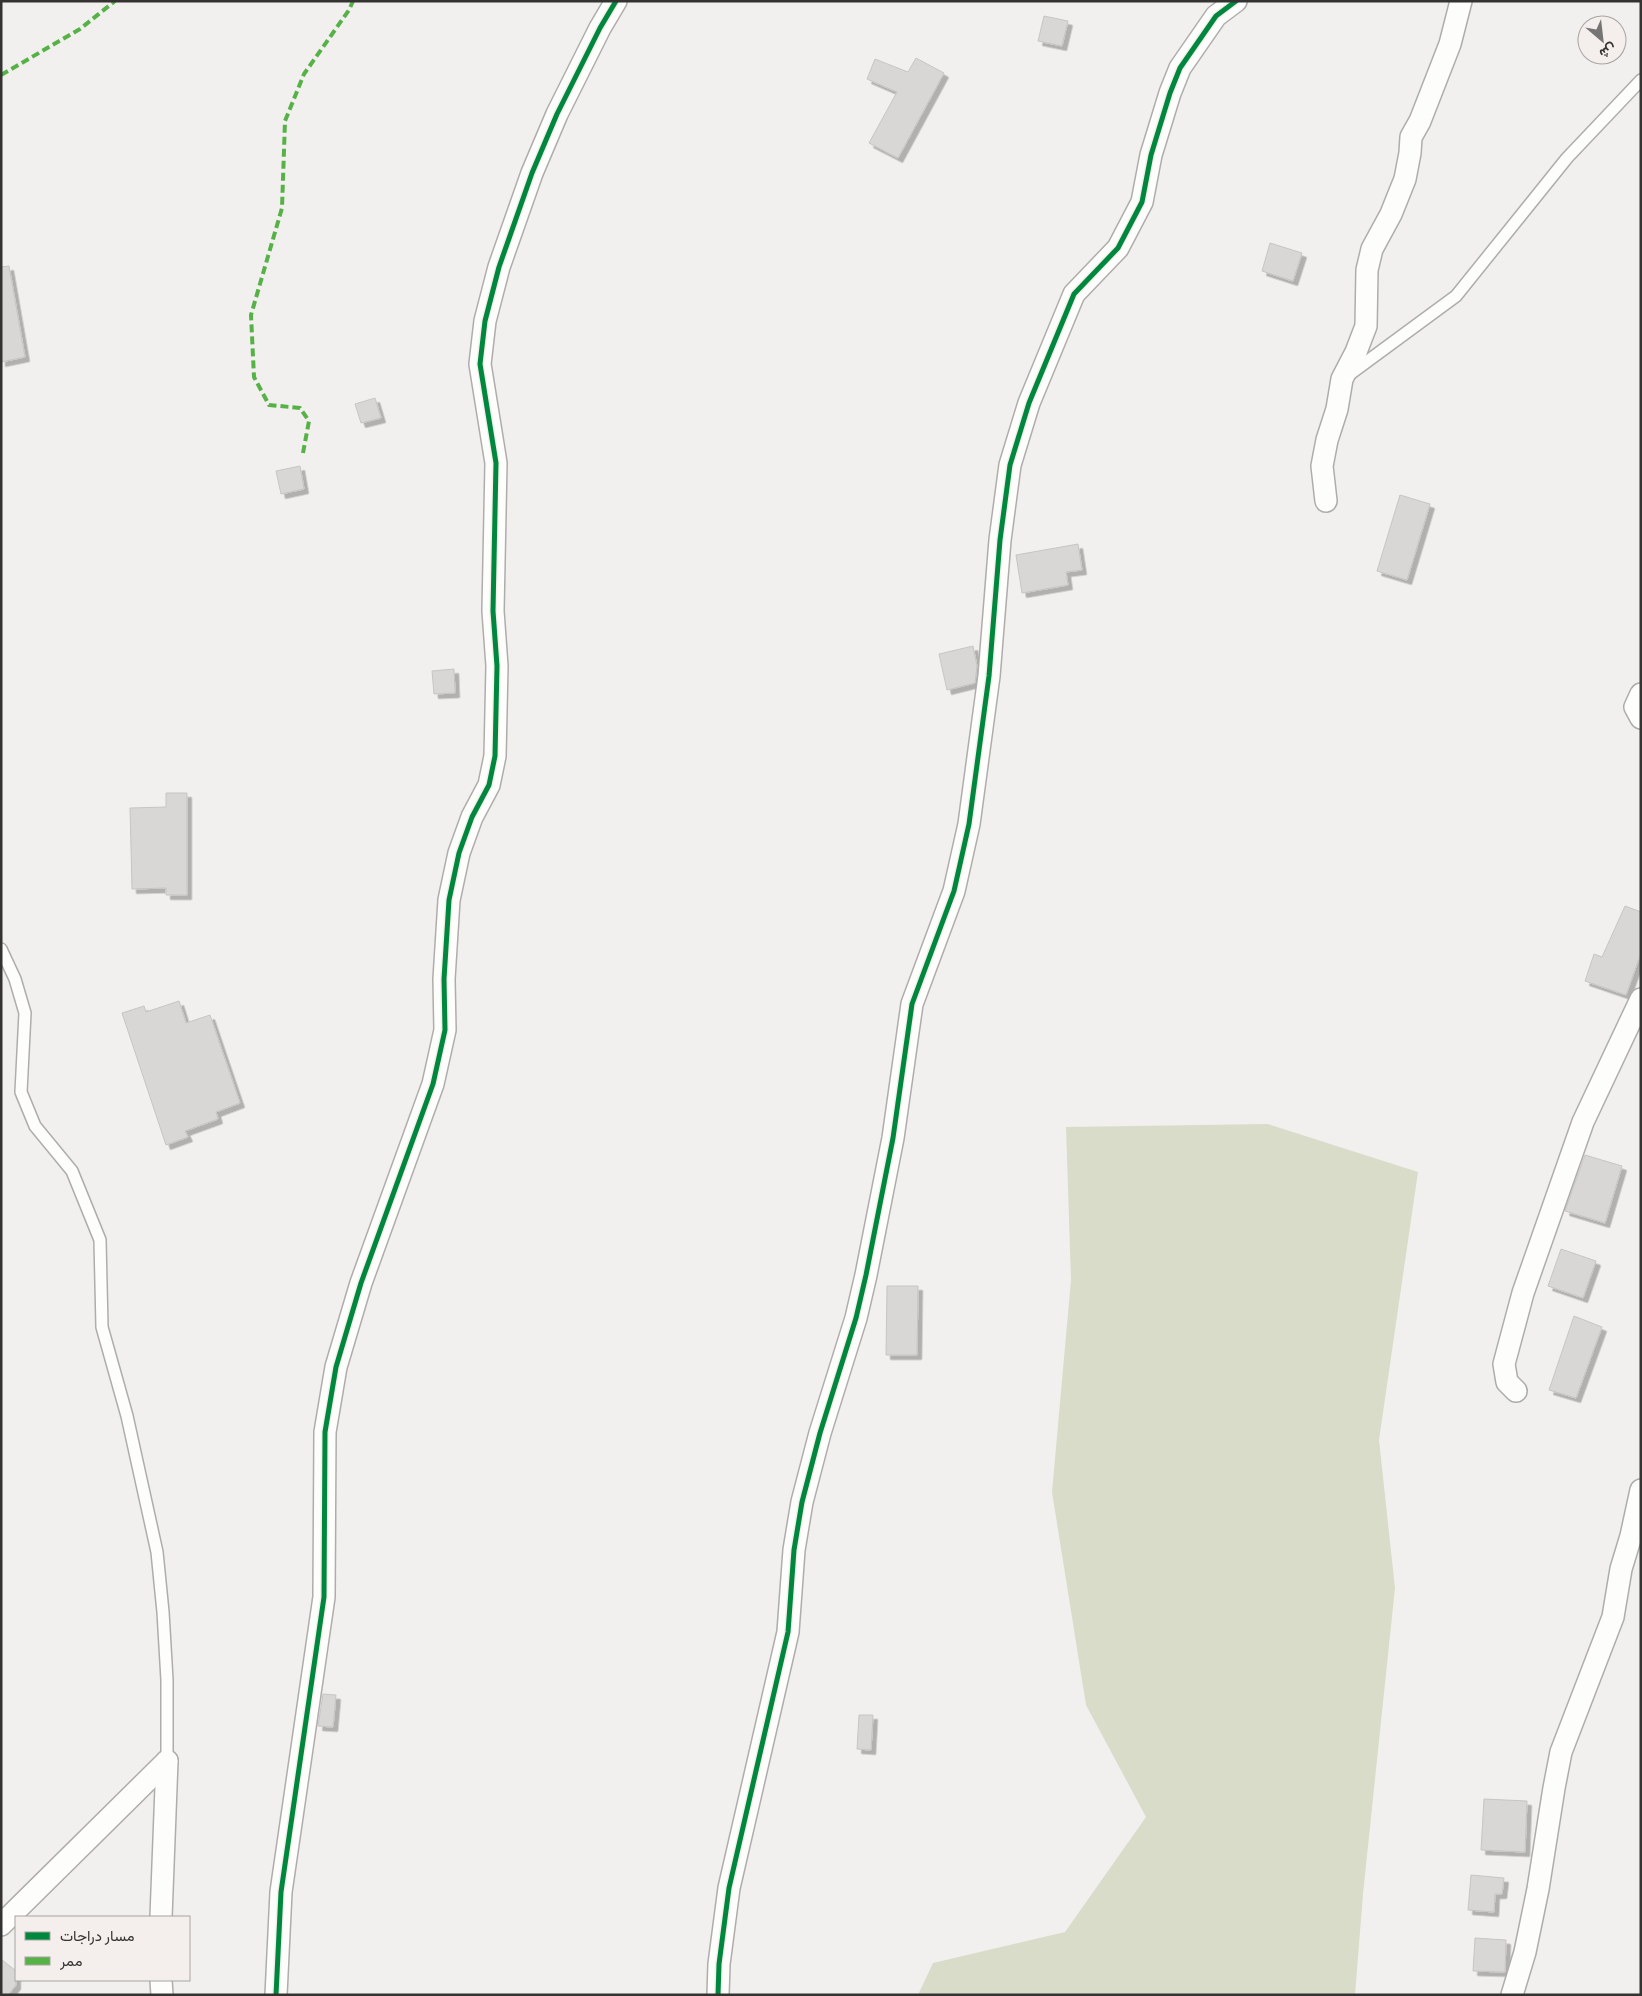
<svg xmlns="http://www.w3.org/2000/svg" width="1642" height="1996" font-family="Barlow,Vazirmatn,sans-serif">
<defs>
<filter id="shadow"><feDropShadow dx="4.5" dy="4.5" stdDeviation="0" flood-color="#0004"/></filter>
</defs>
<rect width="100%" height="100%" fill="#f2f0ee"/>
<polygon fill="#d9dcc8" points="1268,1124 1418,1172 1379,1440 1395,1588 1363,1894 1355,1995 918,1995 933,1963 1065,1932 1146,1817 1086,1705 1052,1492 1071,1280 1066,1127"/>
<g fill="#d9d7d5" stroke="#c7c5c4" filter="url(#shadow)">
<polygon points="1044,16 1068,21 1062,46 1038,41"/>
<polygon points="916,58 944,73 898,158 869,143 897,92 867,79 875,59 908,72"/>
<polygon points="1270,243 1302,253 1293,281 1262,271"/>
<polygon points="9,266 25,357 1,362 1,267"/>
<polygon points="375,398 381,418 361,423 355,404"/>
<polygon points="300,466 304,489 281,494 276,471"/>
<polygon points="1400,495 1430,504 1407,580 1377,571"/>
<polygon points="1078,544 1082,570 1066,572 1068,585 1022,593 1016,555"/>
<polygon points="973,646 977,666 975,683 947,690 939,654"/>
<polygon points="454,669 455,693 434,694 432,671"/>
<polygon points="166,793 187,793 187,895 166,895 166,888 132,889 130,808 166,807"/>
<polygon points="1625,906 1641,912 1641,953 1626,995 1585,981 1594,954 1602,957"/>
<polygon points="179,1001 186,1023 210,1015 240,1103 216,1112 218,1119 185,1131 188,1137 166,1145 122,1013 144,1006 146,1012"/>
<polygon points="1585,1155 1622,1166 1605,1223 1565,1211"/>
<polygon points="1561,1249 1596,1261 1583,1298 1548,1286"/>
<polygon points="887,1286 918,1286 917,1355 886,1355"/>
<polygon points="1574,1316 1602,1327 1576,1398 1549,1390"/>
<polygon points="323,1694 336,1695 333,1727 318,1726"/>
<polygon points="859,1715 873,1715 871,1750 857,1749"/>
<polygon points="1484,1799 1527,1801 1525,1852 1481,1850"/>
<polygon points="1471,1875 1504,1878 1502,1894 1495,1894 1494,1912 1468,1910"/>
<polygon points="1475,1938 1506,1940 1505,1972 1473,1971"/>
<polygon points="1,1959 16,1971 16,1985 8,1995 1,1995"/>
</g>
<g fill="none" stroke-linecap="round" stroke-linejoin="round">
<g stroke="#afadac" stroke-width="14">
<g id="lane">
<polyline points="1350,374 1456,296 1567,158 1641,80"/>
<polyline points="1,949 15,979 25,1013 21,1092 35,1126 72,1171 100,1240 102,1327 127,1416 157,1552 163,1612 167,1680 167,1761"/>
</g>
</g>
<g stroke="#afadac" stroke-width="24">
<g id="street">
<polyline points="1326,501 1322,466 1327,440 1337,409 1342,379 1356,352 1366,326 1367,270 1372,249 1391,214 1405,179 1410,153 1411,137 1420,121 1450,44 1461,1"/>
<polyline points="1641,694 1635,707 1641,718"/>
<polyline points="1516,1391 1507,1382 1504,1364 1523,1293 1583,1122 1641,999"/>
<polyline points="161,1917 167,1761"/>
<polyline points="1,1925 167,1761"/>
<polyline points="161,1980 162,1995"/>
<polyline points="276,1995 281,1892 324,1597 325,1432 336,1367 361,1283 433,1084 445,1030 444,979 449,900 459,853 472,817 489,785 495,756 497,666 493,611 496,463 480,364 485,321 499,267 532,173 557,114 600,28 616,1"/>
<polyline points="718,1995 719,1964 729,1888 788,1632 794,1550 802,1502 820,1433 856,1318 866,1275 893,1138 912,1004 954,891 969,824 989,676 1000,540 1010,465 1029,403 1074,294 1118,248 1142,202 1151,155 1170,93 1180,68 1216,16 1236,1"/>
<polyline points="1512,1995 1525,1952 1538,1889 1554,1788 1561,1752 1613,1617 1621,1569 1631,1536 1641,1490"/>
</g>
</g>
<use href="#lane" stroke="#fdfdfc" stroke-width="11"/>
<use href="#street" stroke="#fdfdfc" stroke-width="21"/>
<g stroke="#56b246" stroke-width="4" stroke-dasharray="8 4" stroke-linecap="butt">
<polyline points="1,75 80,29 115,1"/>
<polyline points="303,453 309,421 300,408 269,405 254,377 251,315 282,208 285,121 304,74 349,10 353,1"/>
</g>
<g stroke="#f4efec" stroke-width="8">
<g id="cycleway">
<polyline points="276,1995 281,1892 324,1597 325,1432 336,1367 361,1283 433,1084 445,1030 444,979 449,900 459,853 472,817 489,785 495,756 497,666 493,611 496,463 480,364 485,321 499,267 532,173 557,114 600,28 616,1"/>
<polyline points="718,1995 719,1964 729,1888 788,1632 794,1550 802,1502 820,1433 856,1318 866,1275 893,1138 912,1004 954,891 969,824 989,676 1000,540 1010,465 1029,403 1074,294 1118,248 1142,202 1151,155 1170,93 1180,68 1216,16 1236,1"/>
</g>
</g>
<use href="#cycleway" stroke="#00873e" stroke-width="5"/>
</g>
<rect width="1642" height="1996" fill="none" stroke="#353332" stroke-width="5"/>
<rect x="15" y="1916" width="175" height="65" fill="#f4efec" stroke="#a8a4a2"/>
<rect x="25" y="1932" width="25" height="8" fill="#00873e" stroke="#a8a4a2"/>
<text x="60" y="1941" font-size="15" fill="#353332">مسار دراجات</text>
<rect x="25" y="1957" width="25" height="8" fill="#56b246" stroke="#a8a4a2"/>
<text x="60" y="1966" font-size="15" fill="#353332">ممر</text>
<g transform="translate(1602 40) rotate(152)"><circle r="24" fill="#f4efec" stroke="#a8a4a2"/>
<path d="M0-4L9 19L0 12L-9 19Z" fill="#777574"/>
<text y="-8" font-size="14" font-weight="bold" text-anchor="middle" fill="#353332">ش</text>
</g>
</svg>
